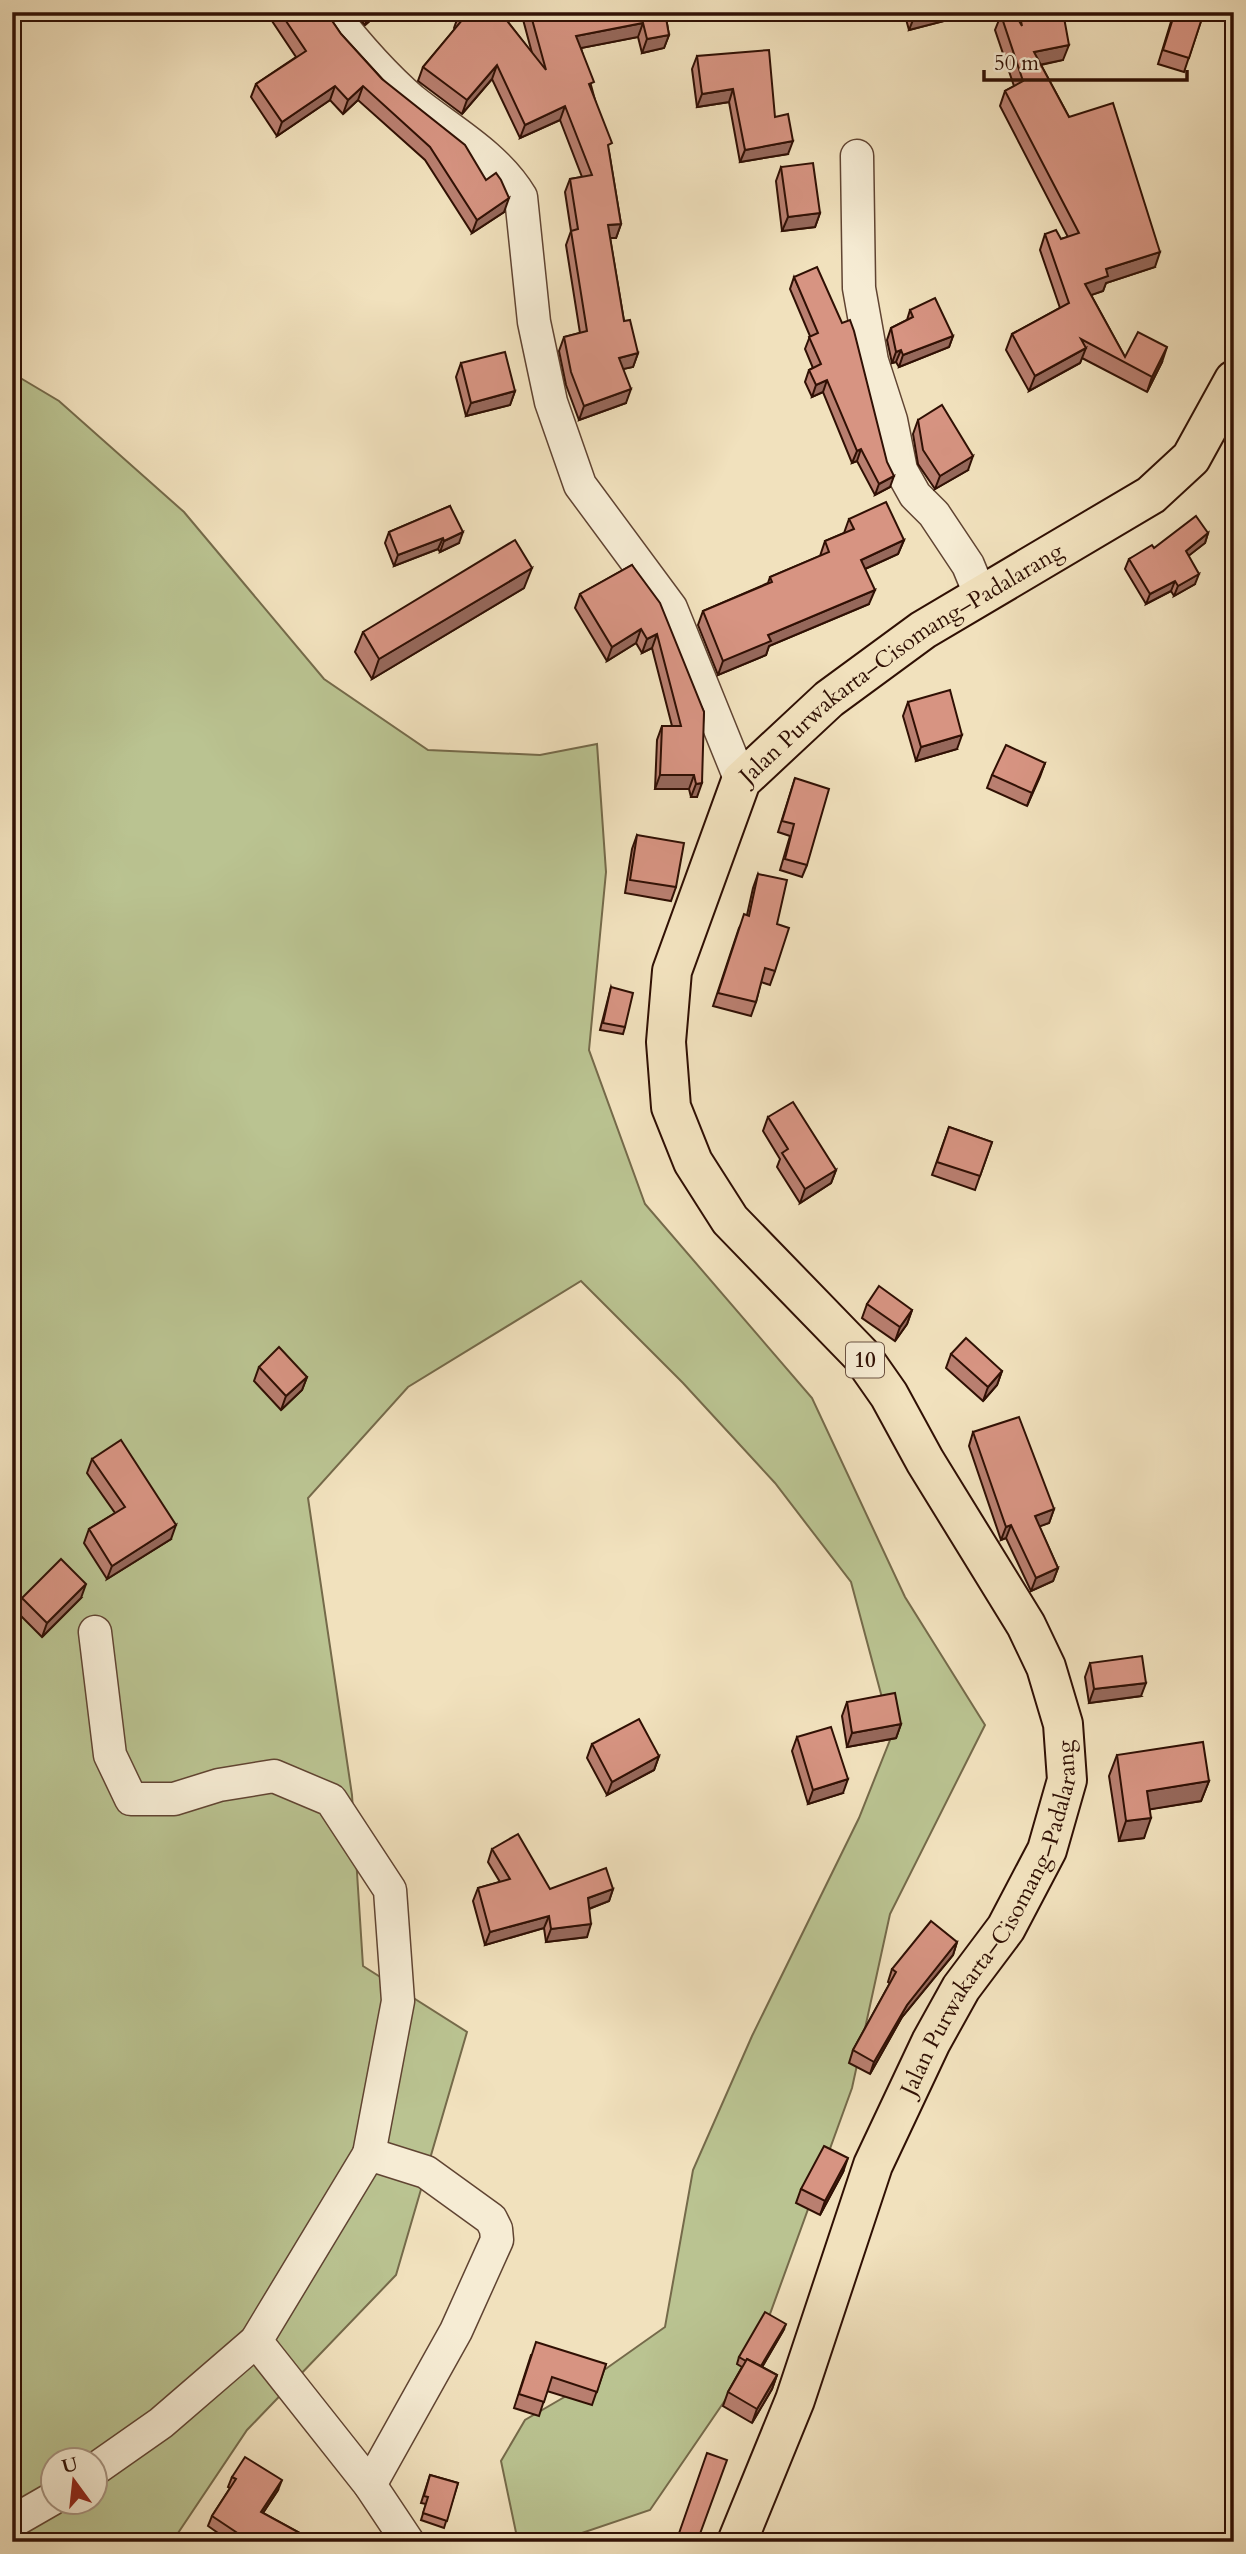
<svg xmlns="http://www.w3.org/2000/svg" width="1246" height="2554" font-family="Cardo,serif">
<rect width="100%" height="100%" fill="#f1e1bd"/>
<filter id="stains"><feTurbulence type="fractalNoise" baseFrequency=".00286" numOctaves="4"/><feColorMatrix values="0 0 0 0 .2 0 0 0 0 .09 0 0 0 0 .02 0 0 0 .5 -.17"/></filter>
<radialGradient id="worn" r=".72"><stop offset=".6" stop-color="#630" stop-opacity="0"/><stop offset="1" stop-color="#630" stop-opacity=".3"/></radialGradient>
<path fill="#bac391" stroke="#756a4a" stroke-width="2" fill-rule="evenodd" d="M 12,373 L 59,401 L 184,512 L 324,679 L 428,750 L 540,755 L 597,744 L 606,872 L 589,1050 L 645,1204 L 812,1398 L 905,1597 L 985,1725 L 890,1914 L 852,2088 L 754,2358 L 650,2510 L 576,2535 L 518,2542 L 501,2461 L 525,2420 L 573,2392 L 665,2327 L 693,2170 L 752,2036 L 859,1818 L 892,1735 L 851,1582 L 775,1483 L 683,1383 L 581,1281 L 408,1387 L 308,1498 L 352,1795 L 363,1966 L 467,2032 L 396,2275 L 247,2430 L 172,2542 L 12,2542 ZM 52,2460 L 94,2460 L 94,2502 L 52,2502 Z"/>
<g fill="none" stroke-linecap="round" stroke-linejoin="round">
<g stroke="#604432" stroke-width="35">
<g id="minor">
<path d="M 331,12 C 356,44 382,74 412,100 C 449,130 496,155 521,197 L 534,322 L 551,402 L 580,485 L 671,608 L 741,781"/>
<polyline points="857,156 859,288 872,361 891,420 901,470 915,495 934,514 968,565 980,594"/>
<polyline points="95,1632 110,1755 131,1799 174,1799 219,1785 274,1776 331,1800 390,1890 398,2001 369,2154"/>
<polyline points="256,2341 370,2485 408,2542"/>
<polyline points="94,2470 161,2423 256,2341 369,2154 426,2172 491,2219 496,2229 497,2240 456,2331 370,2485"/>
<polyline points="12,2522 52,2499"/>
</g>
</g>
<g stroke="#301004" stroke-width="42">
<g id="highway">
<path id="s1" d="M 737,2542 L 795,2400 L 873,2165 L 931,2042 L 961,1988 L 1006,1928 L 1047,1850 L 1067,1780 L 1063,1724 L 1046,1667 L 1026,1625 L 925,1461 L 889,1395 L 861,1355 L 730,1220 L 693,1162 L 671,1107 L 666,1042 L 672,971 L 741,781 L 829,699 L 923,630 L 1151,495 L 1191,458 L 1234,380"/>
</g>
</g>
<use href="#minor" stroke="#f6ecd4" stroke-width="32"/>
<use href="#highway" stroke="#f1e1bd" stroke-width="38"/>
</g>
<g fill="#b97f70" stroke="#301004" stroke-width="2">
<polygon points="266,12 326,12 341,34 504,212 472,233 425,160 358,100 343,114 330,100 277,136 251,97 256,84 296,57"/>
<polygon points="353,12 380,12 365,25"/>
<polygon points="458,12 500,12 532,53 521,12 665,12 669,35 664,48 642,53 638,37 581,48 609,152 621,224 616,238 610,238 624,321 638,353 633,367 623,369 626,403 579,420 566,385 559,351 564,337 580,333 566,245 571,231 565,192 570,179 582,177 560,120 520,138 492,79 462,114 418,81 423,67 455,29 454,28 459,14"/>
<polygon points="904,12 950,12 948,20 909,30"/>
<polygon points="1007,12 1063,12 1063,60 1041,65 1069,117 1155,267 1106,283 1103,291 1091,295 1125,357 1162,362 1147,392 1082,358 1080,363 1029,391 1006,350 1012,334 1060,308 1040,250 1045,234 1061,239 1068,237 1000,106 1005,91 1014,86 995,30 1001,15"/>
<polygon points="1174,12 1204,12 1184,72 1158,64"/>
<polygon points="697,56 775,117 788,154 740,162 729,102 697,107 692,69"/>
<polygon points="781,167 820,213 815,227 782,231 776,181"/>
<polygon points="794,277 890,487 875,495 857,461 852,463 823,392 812,397 805,382 809,370 813,368 805,349 810,336 790,289"/>
<polygon points="910,310 953,336 949,347 899,367 896,362 892,363 887,340 891,328 907,320"/>
<polygon points="461,363 515,391 510,405 466,416 456,377"/>
<polygon points="918,420 968,470 935,489 918,464 913,434"/>
<polygon points="450,506 459,543 440,552 438,549 394,566 385,543 389,532"/>
<polygon points="849,519 904,540 898,554 865,569 869,604 769,646 766,655 718,675 698,625 703,611 768,583 770,577 820,556 825,541 844,533"/>
<polygon points="1208,533 1205,543 1188,556 1195,584 1174,596 1171,591 1146,604 1125,569 1129,559 1154,548"/>
<polygon points="632,565 704,712 697,797 691,797 689,789 655,789 657,740 662,726 672,726 652,648 642,653 636,643 607,661 575,608 580,594"/>
<polygon points="524,588 372,679 355,652 363,632"/>
<polygon points="908,702 957,749 916,761 903,716"/>
<polygon points="1045,763 1027,806 987,788 992,775"/>
<polygon points="795,778 807,865 802,877 780,870 790,836 778,832"/>
<polygon points="637,835 676,887 671,901 625,893 632,849"/>
<polygon points="758,874 777,924 775,971 770,985 761,982 756,1002 751,1016 713,1006 739,928 747,915 753,888"/>
<polygon points="611,987 625,1027 623,1034 600,1030"/>
<polygon points="768,1117 836,1170 831,1183 800,1203 777,1167 780,1159 763,1131"/>
<polygon points="949,1127 992,1142 975,1190 932,1175"/>
<polygon points="867,1304 912,1310 907,1324 895,1341 862,1318"/>
<polygon points="951,1354 1002,1371 997,1385 983,1401 946,1368"/>
<polygon points="259,1367 307,1377 302,1390 281,1410 254,1381"/>
<polygon points="973,1432 1054,1509 1049,1523 1039,1526 1058,1568 1053,1581 1031,1591 1006,1538 1001,1540 969,1446"/>
<polygon points="92,1459 171,1539 107,1579 84,1543 89,1529 115,1513 87,1473"/>
<polygon points="22,1598 81,1598 42,1637 17,1612"/>
<polygon points="1090,1663 1141,1696 1089,1703 1085,1677"/>
<polygon points="847,1702 901,1724 896,1738 847,1747 842,1716"/>
<polygon points="797,1737 843,1793 808,1804 792,1751"/>
<polygon points="592,1744 659,1756 654,1770 607,1795 587,1758"/>
<polygon points="1117,1755 1209,1781 1201,1801 1150,1809 1144,1838 1119,1841 1109,1776"/>
<polygon points="492,1849 550,1889 613,1889 609,1901 589,1909 587,1937 546,1942 544,1928 485,1945 473,1901 478,1888 500,1882 488,1862"/>
<polygon points="957,1942 953,1955 902,2017 870,2074 849,2063 853,2050 890,1983 888,1982 892,1969"/>
<polygon points="843,2172 820,2215 796,2203 801,2189"/>
<polygon points="783,2331 762,2367 777,2375 772,2389 752,2423 723,2406 728,2392 742,2367 737,2364 739,2357"/>
<polygon points="531,2355 606,2364 592,2405 547,2391 539,2416 514,2408"/>
<polygon points="430,2475 458,2483 444,2528 421,2520 426,2504 421,2503"/>
<polygon points="232,2477 278,2490 263,2513 316,2542 231,2542 208,2526 212,2516 230,2488 228,2487"/>
</g>
<g fill="#96685b" stroke="#301004" stroke-width="2">
<polygon points="370,12 380,12 365,25"/>
<polygon points="925,12 950,12 948,20 909,30 915,15"/>
<polygon points="643,23 638,37 571,50 576,36"/>
<polygon points="669,35 664,48 642,53 647,39"/>
<polygon points="1069,45 1063,60 1029,67 1034,52"/>
<polygon points="497,65 492,79 462,114 467,100"/>
<polygon points="335,86 330,100 277,136 282,122"/>
<polygon points="363,86 358,100 343,114 348,100"/>
<polygon points="733,89 729,102 697,107 702,94"/>
<polygon points="565,106 560,120 520,138 525,125"/>
<polygon points="793,141 788,154 740,162 745,150"/>
<polygon points="509,198 504,212 472,233 477,220"/>
<polygon points="820,213 815,227 782,231 788,217"/>
<polygon points="621,224 616,238 603,238 608,225"/>
<polygon points="1160,252 1155,267 1106,283 1103,291 1080,299 1085,284 1106,269"/>
<polygon points="953,336 949,347 899,367 903,355"/>
<polygon points="1167,347 1162,362 1147,392 1152,377"/>
<polygon points="1086,348 1080,363 1029,391 1035,376"/>
<polygon points="901,350 896,362 892,363 896,352"/>
<polygon points="638,353 633,367 614,371 619,358"/>
<polygon points="827,380 823,392 812,397 816,385"/>
<polygon points="631,389 626,403 579,420 584,406"/>
<polygon points="515,391 510,405 466,416 471,403"/>
<polygon points="861,449 857,461 852,463 857,451"/>
<polygon points="973,456 968,470 935,489 940,476"/>
<polygon points="894,476 890,487 875,495 879,484"/>
<polygon points="463,532 459,543 440,552 444,541"/>
<polygon points="1208,533 1205,543 1182,561 1186,551"/>
<polygon points="443,538 438,549 394,566 398,555"/>
<polygon points="904,540 898,554 856,573 861,560"/>
<polygon points="532,568 524,588 372,679 379,659"/>
<polygon points="1199,574 1195,584 1174,596 1178,586"/>
<polygon points="1175,581 1171,591 1146,604 1150,594"/>
<polygon points="875,590 869,604 769,646 766,655 718,675 723,661 768,635"/>
<polygon points="641,629 636,643 607,661 612,647"/>
<polygon points="657,634 652,648 642,653 647,639"/>
<polygon points="962,735 957,749 916,761 921,747"/>
<polygon points="1045,763 1040,777 1027,806 1032,793"/>
<polygon points="660,775 694,775 689,789 655,789"/>
<polygon points="702,783 697,797 691,797 696,784"/>
<polygon points="836,1170 831,1183 800,1203 805,1189"/>
<polygon points="912,1310 907,1324 895,1341 900,1327"/>
<polygon points="1002,1371 997,1385 983,1401 988,1387"/>
<polygon points="307,1377 302,1390 281,1410 286,1396"/>
<polygon points="1054,1509 1049,1523 1030,1530 1035,1516"/>
<polygon points="176,1525 171,1539 107,1579 112,1566"/>
<polygon points="1011,1525 1006,1538 1001,1540 1006,1527"/>
<polygon points="1058,1568 1053,1581 1031,1591 1036,1578"/>
<polygon points="86,1584 81,1598 42,1637 47,1623"/>
<polygon points="1146,1683 1141,1696 1089,1703 1094,1689"/>
<polygon points="901,1724 896,1738 847,1747 852,1733"/>
<polygon points="659,1756 654,1770 607,1795 612,1782"/>
<polygon points="848,1779 843,1793 808,1804 813,1790"/>
<polygon points="1209,1781 1201,1801 1140,1811 1147,1791"/>
<polygon points="1151,1818 1144,1838 1119,1841 1126,1821"/>
<polygon points="613,1889 609,1901 583,1911 588,1898"/>
<polygon points="549,1916 544,1928 485,1945 490,1932"/>
<polygon points="591,1924 587,1937 546,1942 551,1929"/>
<polygon points="957,1942 953,1955 902,2017 870,2074 874,2062 907,2005"/>
<polygon points="848,2158 843,2172 820,2215 825,2201"/>
<polygon points="786,2324 783,2331 757,2376 759,2369"/>
<polygon points="777,2375 772,2389 752,2423 757,2409"/>
<polygon points="282,2480 278,2490 257,2522 261,2512"/>
</g>
<g fill="#d79482" stroke="#301004" stroke-width="2">
<polygon points="280,12 326,12 341,34 382,79 465,145 486,180 496,173 501,180 509,198 477,220 430,147 363,86 348,100 335,86 282,122 256,84 306,51"/>
<polygon points="461,12 500,12 546,70 530,12 665,12 669,35 647,39 643,23 576,36 594,82 589,84 612,143 608,145 621,224 608,225 624,321 630,320 638,353 619,358 631,389 584,406 571,372 564,337 587,331 571,231 578,229 570,179 592,175 565,106 525,125 497,65 467,100 423,67 463,19 459,14"/>
<polygon points="1007,12 1014,12 1022,26 1019,12 1063,12 1069,45 1034,52 1069,117 1113,103 1160,252 1106,269 1108,276 1085,284 1125,357 1138,332 1167,347 1152,377 1081,339 1086,348 1035,376 1012,334 1069,303 1045,234 1056,230 1061,239 1079,233 1005,91 1023,81 1001,15"/>
<polygon points="1175,12 1204,12 1189,58 1163,50"/>
<polygon points="769,50 775,117 788,114 793,141 745,150 733,89 702,94 697,56"/>
<polygon points="813,163 820,213 788,217 781,167"/>
<polygon points="817,267 842,323 850,320 854,331 887,462 894,476 879,484 861,449 857,451 827,380 816,385 809,370 821,364 809,337 818,333 794,277"/>
<polygon points="935,298 953,336 903,355 901,350 896,352 891,328 913,317 910,310"/>
<polygon points="505,352 515,391 471,403 461,363"/>
<polygon points="942,405 973,456 940,476 923,450 918,420"/>
<polygon points="886,502 904,540 861,560 875,590 768,635 771,641 723,661 703,611 772,582 770,577 829,552 825,541 854,529 849,519"/>
<polygon points="450,506 463,532 444,541 443,538 398,555 389,532"/>
<polygon points="1196,516 1208,533 1186,551 1199,574 1178,586 1175,581 1150,594 1129,559 1152,545 1154,548"/>
<polygon points="515,540 532,568 379,659 363,632"/>
<polygon points="632,565 660,603 704,712 702,783 696,784 694,775 660,775 662,726 681,726 657,634 647,639 641,629 612,647 580,594"/>
<polygon points="950,690 962,735 921,747 908,702"/>
<polygon points="1006,745 1045,763 1032,793 992,775"/>
<polygon points="795,778 829,789 807,865 785,859 794,824 782,821"/>
<polygon points="637,835 684,843 676,887 630,880"/>
<polygon points="758,874 787,880 777,924 789,928 775,971 765,968 756,1002 718,993 744,914 749,916"/>
<polygon points="611,987 633,993 625,1027 603,1023"/>
<polygon points="793,1102 836,1170 805,1189 782,1153 788,1149 768,1117"/>
<polygon points="949,1127 992,1142 980,1176 937,1162"/>
<polygon points="879,1286 912,1310 900,1327 867,1304"/>
<polygon points="966,1338 1002,1371 988,1387 951,1354"/>
<polygon points="279,1347 307,1377 286,1396 259,1367"/>
<polygon points="1019,1417 1054,1509 1035,1516 1058,1568 1036,1578 1011,1525 1006,1527 973,1432"/>
<polygon points="121,1440 176,1525 112,1566 89,1529 125,1507 92,1459"/>
<polygon points="61,1559 86,1584 47,1623 22,1598"/>
<polygon points="1142,1656 1146,1683 1094,1689 1090,1663"/>
<polygon points="895,1693 901,1724 852,1733 847,1702"/>
<polygon points="639,1719 659,1756 612,1782 592,1744"/>
<polygon points="831,1727 848,1779 813,1790 797,1737"/>
<polygon points="1203,1742 1209,1781 1147,1791 1151,1818 1126,1821 1117,1755"/>
<polygon points="518,1834 550,1889 606,1868 613,1889 588,1898 591,1924 551,1929 549,1916 490,1932 478,1888 510,1879 492,1849"/>
<polygon points="931,1921 957,1942 907,2005 874,2062 853,2050 896,1972 892,1969"/>
<polygon points="824,2146 848,2158 825,2201 801,2189"/>
<polygon points="765,2312 786,2324 761,2366 747,2359 746,2361 739,2357"/>
<polygon points="536,2342 606,2364 597,2392 552,2377 544,2402 519,2394"/>
<polygon points="747,2359 777,2375 757,2409 728,2392"/>
<polygon points="707,2453 727,2460 697,2542 686,2542 677,2539"/>
<polygon points="245,2457 282,2480 261,2512 316,2542 247,2542 248,2540 212,2516 236,2479 232,2477"/>
<polygon points="430,2475 458,2483 447,2521 423,2513 428,2497 424,2496"/>
</g>
<g text-anchor="middle" dominant-baseline="central" stroke-width="7" stroke-linejoin="round" paint-order="stroke">
<rect fill="#f6ecd4" stroke="#6b5242" stroke-width="2" x="846" y="1342.5" width="38" height="35" rx="5"/>
<g font-size="21" font-weight="bold" fill="#301004">
<text x="865" y="1360">10</text>
</g>
<g font-size="23" fill="#301004" stroke="#f6ecd4">
<text stroke="none"><textPath href="#s1" startOffset="2168">Jalan Purwakarta–Cisomang–Padalarang</textPath></text>
<text stroke="none"><textPath href="#s1" startOffset="677">Jalan Purwakarta–Cisomang–Padalarang</textPath></text>
</g>
</g>
<rect width="1246" height="2554" fill="none" stroke="#f1e1bd" stroke-width="42"/>
<rect x="14" y="14" width="1218" height="2526" fill="none" stroke="#301004" stroke-width="3.5"/>
<rect x="21" y="21" width="1204" height="2512" fill="none" stroke="#301004" stroke-width="2"/>
<g transform="translate(74 2481) rotate(345)"><circle r="33" fill="#f6ecd4" stroke="#a79481" stroke-width="2"/>
<path d="M0-5L12 26L0 18L-12 26Z" fill="#8f2418"/>
<text y="-10" font-size="19" font-weight="bold" text-anchor="middle" fill="#301004">U</text>
</g>
<path d="M984 70v10h203v-10" fill="none" stroke="#301004" stroke-width="3.5"/>
<text x="994" y="70" font-size="21" fill="#301004" stroke="#f6ecd4" stroke-width="5" paint-order="stroke">50 m</text>
<rect width="100%" height="100%" filter="url(#stains)"/>
<rect width="100%" height="100%" fill="url(#worn)"/>
</svg>
